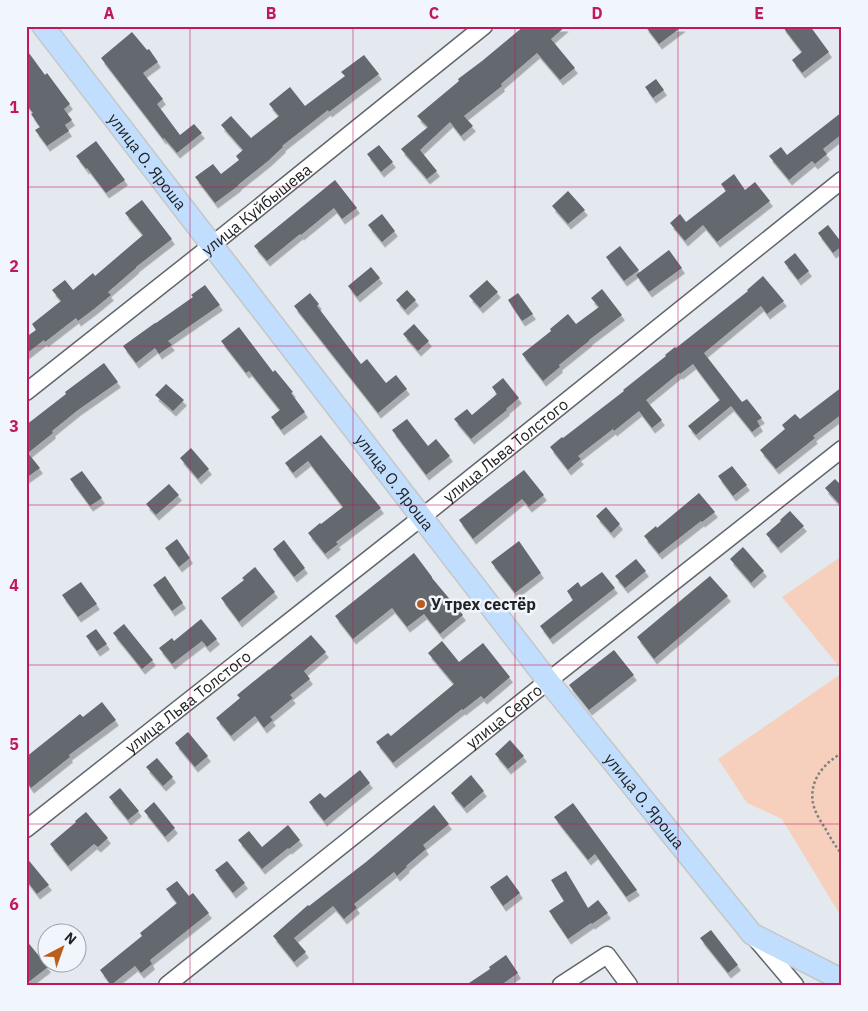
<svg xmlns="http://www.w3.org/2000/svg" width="868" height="1011" viewBox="0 0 868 1011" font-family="'IBM Plex Sans',sans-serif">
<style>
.green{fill:#f6d0bc}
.building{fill:#64696e;filter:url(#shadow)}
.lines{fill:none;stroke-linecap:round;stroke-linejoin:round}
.minor-casing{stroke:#61666b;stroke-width:19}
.major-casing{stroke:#c5c6c6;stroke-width:24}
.path{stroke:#7d8184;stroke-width:2.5;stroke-dasharray:2.5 2.5;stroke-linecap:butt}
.minor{stroke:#fff;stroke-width:16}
.major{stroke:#c1defe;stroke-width:21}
.grid{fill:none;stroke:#c2185b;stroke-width:1;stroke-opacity:0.55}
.poi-dot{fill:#bd5c1d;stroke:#f1f6fd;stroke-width:2}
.labels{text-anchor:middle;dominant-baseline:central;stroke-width:5;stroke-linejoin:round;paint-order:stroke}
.street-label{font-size:16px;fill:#212325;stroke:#f1f6fd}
.poi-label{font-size:16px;font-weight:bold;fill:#212325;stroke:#f1f6fd;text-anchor:start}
.neatline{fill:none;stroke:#c2185b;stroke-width:2}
.grid-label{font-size:16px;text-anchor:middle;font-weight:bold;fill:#c2185b}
</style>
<defs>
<filter id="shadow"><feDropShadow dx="3" dy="5.5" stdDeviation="0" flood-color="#0004"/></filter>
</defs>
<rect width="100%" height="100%" fill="#e4e9ef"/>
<path class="green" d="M842,556V670L782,597Z
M842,673V918L782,819L747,803L718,759Z"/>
<path class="building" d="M524,26H566L551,39L575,68L560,80L537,53L501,84L502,86L464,116L473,126L461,136L450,122L420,150L437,171L427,179L401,149L428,127L417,116L459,81L458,79L482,61Z
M645,26H683L659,44Z
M782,26H810L829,52L802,73L792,60L802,52Z
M132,32L147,50L149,49L158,62L143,73L163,99L157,104L180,135L194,124L202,133L177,153L164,138L163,139L101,58Z
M26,49L45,75L47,73L70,104L64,109L72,120L65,125L69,131L47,146L35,130L40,127L31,114L33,113L26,104Z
M364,55L379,74L329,112L328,110L282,146L283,147L268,161L238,185V186L215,203L195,177L213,164L221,174L239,160L236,156L243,150L221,125L231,116L251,138L279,116L269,104L290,87L305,106L345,76L341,72Z
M656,79L664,90L653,98L645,87Z
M842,112V134L823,149L827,154L815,164L812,161L789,180L769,156L781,147L787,155Z
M96,141L125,180L106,193L87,168L86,169L76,156Z
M379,145L393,162L381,172L367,154Z
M734,174L745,190L755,182L770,201L717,242L703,225L685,241L670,223L680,214L686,222L726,191L721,184Z
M335,180L357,208L342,219L334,208L301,235L300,234L267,261L254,246Z
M568,191L585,210L568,224L552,206Z
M142,200L172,239L136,267V268L108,292L111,295L94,309L78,321L76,318L45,342L44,340L26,354V337L36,330L32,324L61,301L52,290L65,280L73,290L93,273L95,276L143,235L125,213Z
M382,214L395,231L382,242L368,225Z
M828,225L842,243V246L833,253L818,233Z
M620,246L639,270L624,281L606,257Z
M669,250L682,268L649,292L636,275Z
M795,253L809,271L798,280L784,262Z
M371,267L380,278L357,297L348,286Z
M763,276L784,301L767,314L761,306L704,353L742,402L747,399L762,418L757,421L760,426L752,432L731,406L696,435L688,426L720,400L693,364L680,374L679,373L646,400L662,420L652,428L639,411L614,431L613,429L578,456L581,459L568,470L550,447L562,437L563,438L624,391L623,390L666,356L665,355L675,347L676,348L748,291L747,290Z
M487,280L498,292L480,308L469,296Z
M205,285L220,305L168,341L172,345L159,354L155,348L136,363L123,346L155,323H156L193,297L191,295Z
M602,289L622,315L589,340V341L559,365L560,367L543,381L522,354L551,331L550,329L568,314L576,324L599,307L591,298Z
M407,290L416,300L405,310L396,300Z
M310,293L319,304L317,306L361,364L367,359L386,383L396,375L407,389L378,413L294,306Z
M518,293L533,314L522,321L508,300Z
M414,324L429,341L418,351L403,334Z
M239,327L273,372L275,370L293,392L291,393L305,412L281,430L271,417L280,410L249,371L246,373L221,341Z
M104,363L118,382L78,410L52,431L53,433L28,453L40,468L26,478V425L66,394L65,392Z
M503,378L519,398L506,409L507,410L471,439L454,419L467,409L472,415L497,394L492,387Z
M166,384L184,400L173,411L155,395Z
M842,387V414L813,436L815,438L776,469L760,450L785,429L782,425L795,414L800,419Z
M407,419L428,446L436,439L450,456L426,475L392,430Z
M321,435L381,508L336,542L338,544L325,554L308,533L320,523L321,524L343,507L308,461L293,473L285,463Z
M191,448L209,469L198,479L180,458Z
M732,466L747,485L733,496L718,476Z
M524,470L544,495L529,507L522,499L473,539L459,520Z
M82,471L102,498L90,506L70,479Z
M835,479L842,486V507L825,488Z
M169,484L179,495L156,515L146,504Z
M699,493L715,512L702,522L701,521L659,554L644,536L656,526L657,528Z
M606,507L620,524L611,533L596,516Z
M790,511L804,526L778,548L766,534L781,521L780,520Z
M177,539L190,558L179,567L165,548Z
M284,540L305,568L294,577L273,549Z
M519,541L541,573L515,593L491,562Z
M743,547L764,571L751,583L730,559Z
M414,553L432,577V578L463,615L440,634L424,614L407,627L392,608L353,639L335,616Z
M636,559L646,571L625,588L615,576Z
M255,567L275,592L239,622L221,598L244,580L242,578Z
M602,572L615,588L550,639L540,626L573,600L567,591L578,582L581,587Z
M165,576L183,603L172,611L153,585Z
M710,576L728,596L654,659L637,637Z
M81,582L97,604L78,617L62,595Z
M201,619L217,639L207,647L202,641L172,664L159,648L172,638L174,641Z
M124,624L153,660L142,669L113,633Z
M96,629L107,644L97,651L86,636Z
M311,635L326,652L304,671L310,679L290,695L293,698L270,717L273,720L264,728L255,716L231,736L216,718L240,698L237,695L269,669V670Z
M442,641L459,662L483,643L510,677L484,699L481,696L463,710L462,709L393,763L376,742L388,733L391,736L454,684L428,653Z
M614,650L634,675L589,710L569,685Z
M102,702L116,720L69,755L70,757L31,788L26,781V757L80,714L83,717Z
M188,732L208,756L195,767L175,743Z
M510,740L524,756L508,769L495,754Z
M157,758L173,777L163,786L146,767Z
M360,770L370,783L324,821L309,802L320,793L325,798Z
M471,775L484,791L464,808L451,793Z
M120,788L139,811L128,820L109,797Z
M154,802L175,828L165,837L144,811Z
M573,803L637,890L626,897L595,854L588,860L554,817Z
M434,805L449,824L423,845L426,849L406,866L407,867L397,876L394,872L354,904L357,908L344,919L333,906L294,938L306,952L294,962L273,936L308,905L309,906L366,862Z
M86,812L108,838L98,847L94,844L68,866L50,844L76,822L75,821Z
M288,825L300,840L289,849L288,848L262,869L238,840L249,831L262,847Z
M26,857L49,885L37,894L26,880Z
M227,861L245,883L233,893L215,870Z
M566,871L588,908L598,900L608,913L592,924L591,923L568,939L549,911L564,901L551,880Z
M507,875L520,893L503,906L490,887Z
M177,881L189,896L193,893L209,913L150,960L152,964L141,973L135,966L111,985L100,970L142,936L140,933L177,903L166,889Z
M711,930L738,965L728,973L700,938Z
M26,940L48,967L26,984Z
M506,955L518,973L501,985H466L490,969L489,967Z"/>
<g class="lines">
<g class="minor-casing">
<g id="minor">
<path id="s1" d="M26,392L212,245L484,26"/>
<path id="s2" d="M26,829L422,517L842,180"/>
<path d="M756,939L795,985"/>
<path id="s3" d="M167,985L548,681L842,449"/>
<path d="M561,985L607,955L629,985"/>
</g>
</g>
<g class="major-casing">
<g id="major">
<path id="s4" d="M43,26L548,681L752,934L842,980"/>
</g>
</g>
<path class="path" d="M842,753C822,764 807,784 814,807C816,814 821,822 825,828C830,837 835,846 842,854"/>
<use href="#minor" class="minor"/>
<use href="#major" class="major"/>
</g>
<path class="grid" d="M190,26V985M353,26V985M515,26V985M678,26V985M26,187H842M26,346H842M26,505H842M26,665H842M26,824H842"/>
<circle class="poi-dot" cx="421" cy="604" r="5"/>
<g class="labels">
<g class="street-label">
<text stroke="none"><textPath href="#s4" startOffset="171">улица О. Яроша</textPath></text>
<text stroke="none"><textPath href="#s1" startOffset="294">улица Куйбышева</textPath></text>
<text stroke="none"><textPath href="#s2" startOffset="611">улица Льва Толстого</textPath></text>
<text stroke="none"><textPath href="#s4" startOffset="576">улица О. Яроша</textPath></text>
<text stroke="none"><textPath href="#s2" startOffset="206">улица Льва Толстого</textPath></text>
<text stroke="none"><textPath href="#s3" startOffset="431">улица Серго</textPath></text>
<text stroke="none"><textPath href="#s4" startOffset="981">улица О. Яроша</textPath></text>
</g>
<g class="poi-label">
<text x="431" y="604">У трех сестёр</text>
</g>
</g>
<rect width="868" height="1011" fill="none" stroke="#f1f6fd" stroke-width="55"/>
<g transform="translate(62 948) rotate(41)"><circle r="24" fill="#f1f6fd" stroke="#9ea2a7"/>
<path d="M0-4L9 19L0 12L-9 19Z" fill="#bd5c1d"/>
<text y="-8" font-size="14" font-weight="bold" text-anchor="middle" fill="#212325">N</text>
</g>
<rect x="28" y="28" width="812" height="956" class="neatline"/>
<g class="grid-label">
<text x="109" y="19">A</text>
<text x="271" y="19">B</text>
<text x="434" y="19">C</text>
<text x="597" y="19">D</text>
<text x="759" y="19">E</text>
<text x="14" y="113">1</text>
<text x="14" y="272">2</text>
<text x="14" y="432">3</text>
<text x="14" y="591">4</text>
<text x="14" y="750">5</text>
<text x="14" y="910">6</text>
</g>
</svg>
